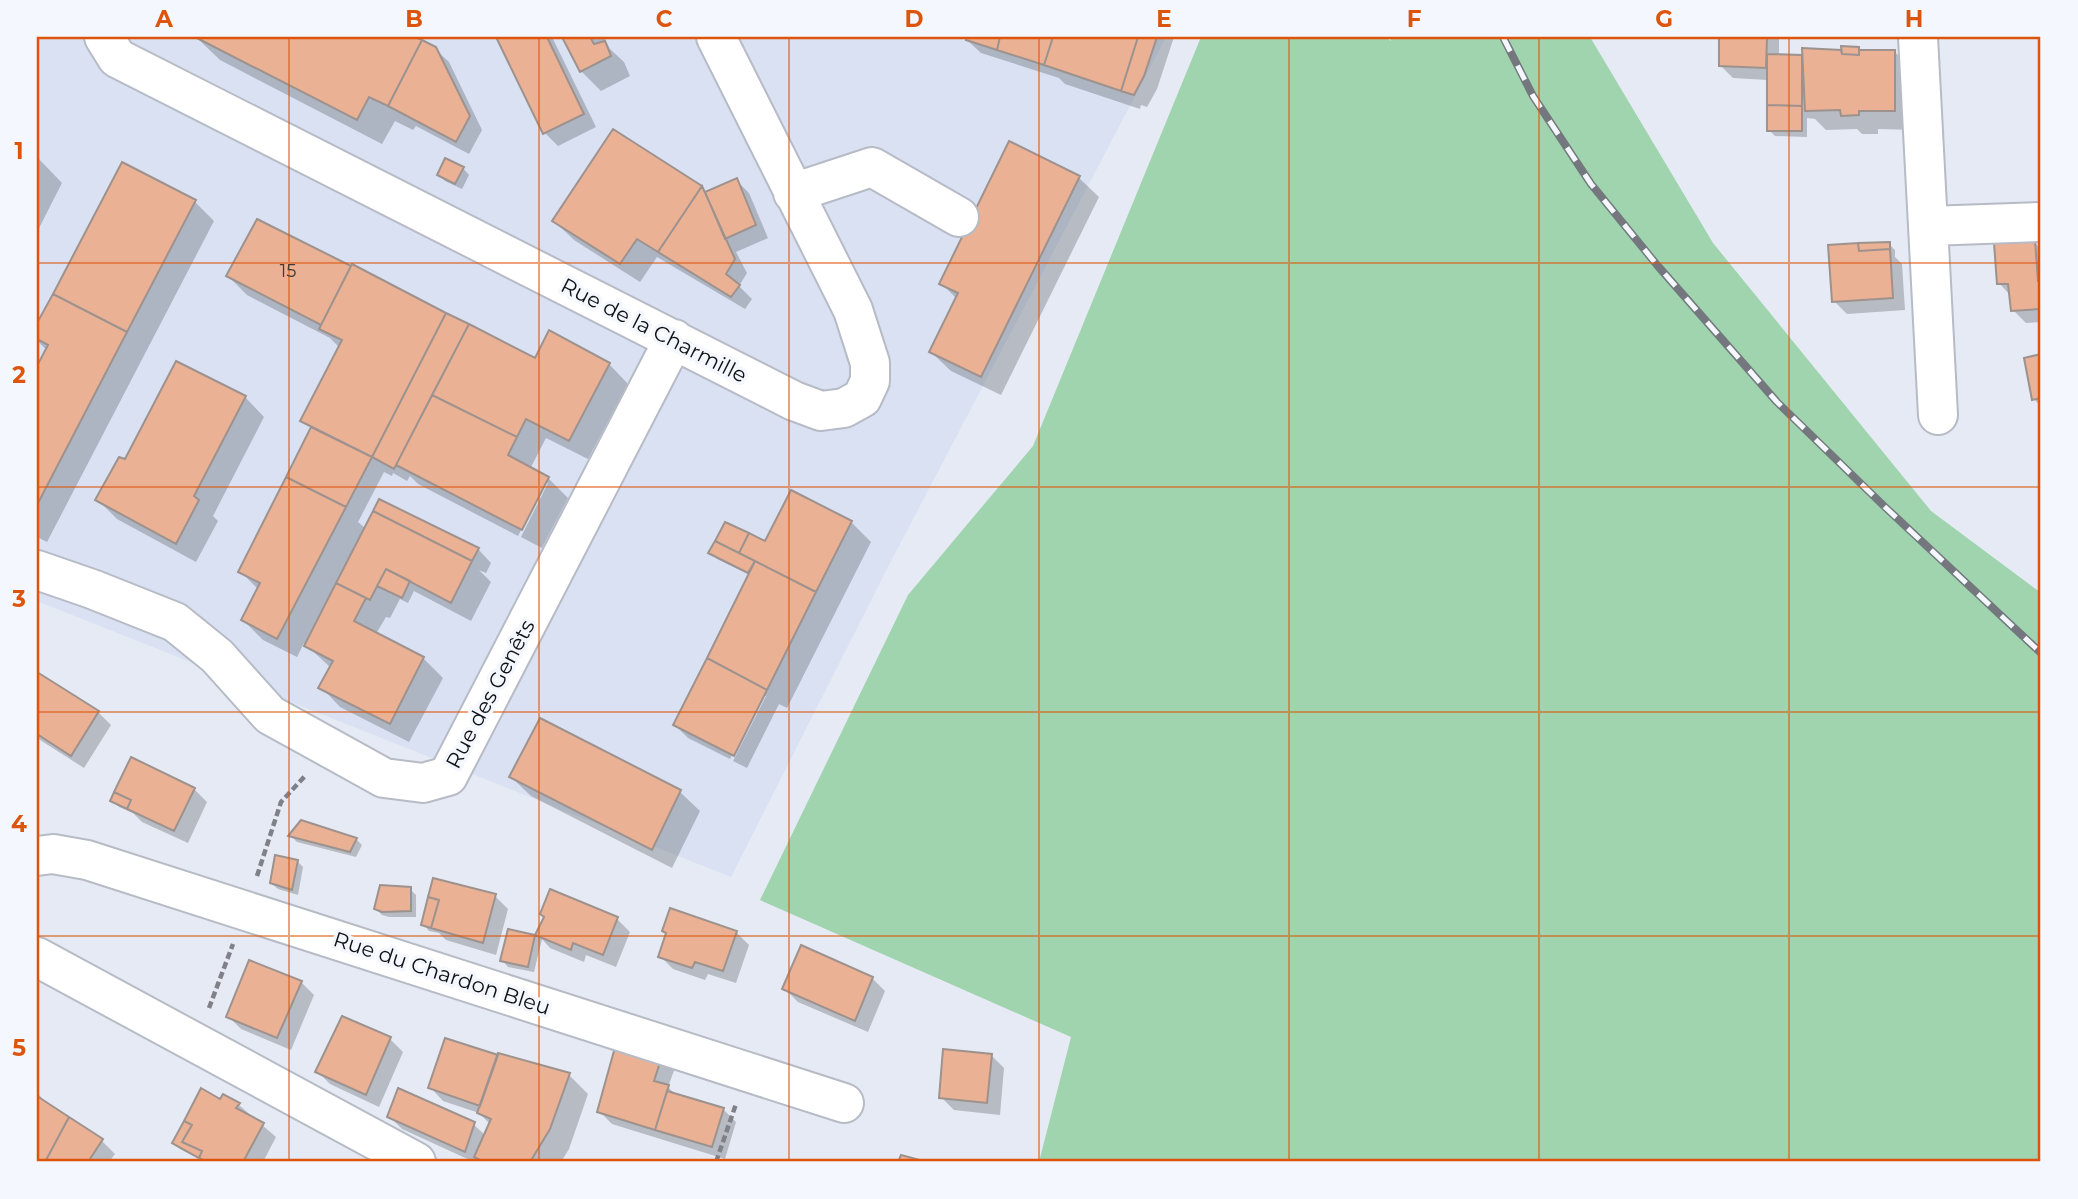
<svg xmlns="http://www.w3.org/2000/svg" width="2078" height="1199" viewBox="0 0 2078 1199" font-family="Montserrat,sans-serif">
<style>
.built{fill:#d9e1f3}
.green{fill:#9fd4ae}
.shadow{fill:#0003}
.building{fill:#ebb195;stroke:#9d928d;stroke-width:2}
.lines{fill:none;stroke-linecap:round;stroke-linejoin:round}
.minor-casing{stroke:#b6bbc5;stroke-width:42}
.path{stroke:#7e8288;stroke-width:4.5;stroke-dasharray:7 3.5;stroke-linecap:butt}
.minor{stroke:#fff;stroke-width:38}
.rail-casing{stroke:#74787e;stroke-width:8}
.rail{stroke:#f4f7fd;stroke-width:5;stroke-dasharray:16;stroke-linecap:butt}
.grid{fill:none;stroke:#dd550c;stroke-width:2;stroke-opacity:0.55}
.labels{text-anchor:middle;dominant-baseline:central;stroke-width:7;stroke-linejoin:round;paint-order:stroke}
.number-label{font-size:18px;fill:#463934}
.street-label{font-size:21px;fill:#0f1114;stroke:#f4f7fd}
.neatline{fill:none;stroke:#dd550c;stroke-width:2.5}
.grid-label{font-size:23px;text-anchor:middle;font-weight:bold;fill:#dd550c}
</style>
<rect width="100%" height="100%" fill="#e5eaf4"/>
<path class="built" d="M37,37H1166L890,563L731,877L37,601Z"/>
<path class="green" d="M1201,37H1385L1391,41L1390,37H1590L1713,243L1931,511L2041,593V1162H1039L1071,1037L760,900L908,595L1033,446Z"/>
<path class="shadow" d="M196,37H412L435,49L449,62L482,130L469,154L416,126L413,130L395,121L382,144L220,60Z
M498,37H552L596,127L558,146L545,133Z
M564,37H604L610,49L624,62L630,76L601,91L581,71Z
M968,37H1174L1157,89L1147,107L1141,105L1140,109L1065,84L1059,78L981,53L967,40Z
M1721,37H1779V56L1802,57L1804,60L1840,51L1844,55L1858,48L1861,52H1895L1914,71V130L1878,129V134H1862L1857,129L1826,130L1815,119L1807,118V137L1775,136L1769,130L1768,80L1733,78L1720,65Z
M1010,144L1079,178L1099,197L1001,395L951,371L931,352L957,299L941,283Z
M37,157L62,183L37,232Z
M123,165L195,202L214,221L47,542L37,537V369L47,350L37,341V326Z
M463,168L469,175L462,189L445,181L439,175Z
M736,180L749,193L768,238L736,252L747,273L739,286L752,299L745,309L657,257L640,282L574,240L554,221L701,187L707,193Z
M257,222L535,360L609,364L628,384L588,459L546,438L530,469L548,478L568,498L542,548L521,537L548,483H545L518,536L418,484L410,476L407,481L393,473L392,476L384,472L358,522L366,529L478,549L491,563L486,573L479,570L491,582L471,621L414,591L408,603L400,599L390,618L386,617L376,634L423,658L443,678L409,742L340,707L321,687L331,668L304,643L297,657L263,640L243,620L259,590L240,571L312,429L303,421L340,348L330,338L247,295L228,276Z
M2034,242L2041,249V322L2026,323L2013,310L2011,296L1999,283Z
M1889,244L1895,250V257L1902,264L1905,310L1847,314L1834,301Z
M2041,356V407L2034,399L2026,359Z
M245,397L264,417L213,516L218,521L196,562L117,519L97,499L126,462Z
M851,522L871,542L787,708L779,704L747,768L733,761L766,696H762L730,759L688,738L675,725L750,575L717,559L711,552L766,543Z
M37,674L98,712L111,725L84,768L37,738Z
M511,777L680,792L700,811L672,868L531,796Z
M194,789L207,802L188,843L142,822L133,813L119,807L112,800Z
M291,836L356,839L362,845L356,857L297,842Z
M297,861L303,867L298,895L278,889L271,883Z
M410,889L416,895V917H389L382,915L376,909Z
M495,896L508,909L496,955L446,940L439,933L429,931L423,924Z
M545,917L617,919L630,932L616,967L586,955L584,962L550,948L542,939L534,972L508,967L502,960L510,931L536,937Z
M736,932L749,945L736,983L708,974L705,980L673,969L660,956Z
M872,978L885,991L868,1032L798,1002L785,989Z
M301,982L314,995L291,1050L241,1029L228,1016Z
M390,1039L403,1052L379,1107L330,1084L317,1071Z
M619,1042L675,1068L668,1087L677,1096L723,1109L736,1122L725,1159L612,1124L599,1111Z
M991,1055L1004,1068L1000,1115L954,1110L941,1097Z
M499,1057L569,1075L588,1094L569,1149L561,1162H482L479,1160L474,1162L402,1129L389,1116L473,1124L485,1135L490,1124L479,1113L443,1101L430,1087Z
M37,1093L42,1098L40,1100L102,1141L115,1154L109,1162H37Z
M221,1101L239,1105L276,1137L263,1162H205L180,1149L174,1143Z"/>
<path class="building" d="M195,37H415L422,40L388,106L369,97L357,120Z
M496,37H547L584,114L543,134Z
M562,37H590L594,44L605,41L611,56L580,72Z
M967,37H1000L997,50L966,40Z
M1000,37H1053L1044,65L997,50Z
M1053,37H1138L1121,91L1044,65Z
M1138,37H1157L1144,76L1134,95L1121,91Z
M1719,37H1767L1766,68L1719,66Z
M422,40L436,47L470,116L456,142L388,106Z
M1841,46L1859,47V55L1842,54Z
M1802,48L1841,50L1842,54L1859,55V50H1895V111H1859V115L1841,116L1840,110L1805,111Z
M1767,54L1802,55V106L1767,105Z
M1767,105L1802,106V131H1767Z
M613,129L702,186L658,252L637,239L620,264L552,221Z
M1009,141L1080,176L981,377L929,352L958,293L939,284Z
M445,158L464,167L455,184L437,175Z
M122,162L196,200L127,332L53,294Z
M737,178L756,225L725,239L705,192Z
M702,186L735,259L726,274L740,285L731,297L658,252Z
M257,219L351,266L321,325L226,276Z
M2035,240L2038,281H2041V309L2011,311L2008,284H1997L1994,243Z
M1890,242V249L1859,251L1858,243Z
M1858,243L1859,251L1890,249L1893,298L1832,302L1828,245Z
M352,264L446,313L372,457L300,421L342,340L319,329Z
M53,294L127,332L37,505V366L48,345L37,339V323Z
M446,313L469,324L394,469L372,457Z
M469,324L535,358L549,330L610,363L569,441L526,419L517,437L432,395Z
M2041,354V398L2032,400L2024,358Z
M176,361L246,396L194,496L199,500L176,544L95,500L119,457L125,459Z
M432,395L517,437L508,455L549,477L522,530L396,465Z
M311,427L372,457L346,507L286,477Z
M286,477L346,507L277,639L241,620L260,583L238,572Z
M791,490L852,521L816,592L739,553L749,533L765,541Z
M379,499L479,548L472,561L373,511Z
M373,511L472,561L451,603L386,569L370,600L336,583Z
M725,522L749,533L739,553L715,541Z
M715,541L755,561L748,573L708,553Z
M755,561L816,592L767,690L707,658Z
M386,569L410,581L402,598L377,586Z
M336,583L366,598L354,621L424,657L390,724L318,688L333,661L304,646Z
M707,658L767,690L734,756L673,725Z
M37,672L99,711L71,756L37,734Z
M540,718L681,790L652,850L509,777Z
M131,757L195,788L174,831L127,809L131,800L114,792Z
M114,792L131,800L127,809L110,801Z
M301,820L357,838L350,852L288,836Z
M275,855L298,860L292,890L270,883Z
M433,878L496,894L483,943L431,928L439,900L428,897Z
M380,885L411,887V911L382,912L374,909Z
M550,889L618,917L603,955L573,943L571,950L535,935L544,917L540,914Z
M428,897L439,900L431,928L421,925Z
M670,908L737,931L723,971L695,962L692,968L658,957L666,933L662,931Z
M508,929L535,935L528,967L500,961Z
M801,945L873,977L855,1021L782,989Z
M249,960L302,981L277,1038L226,1017Z
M342,1016L391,1037L366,1095L315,1072Z
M445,1038L498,1055L480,1106L428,1088Z
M617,1040L663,1053L654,1081L669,1085L655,1130L597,1112Z
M943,1049L992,1054L987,1103L939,1098Z
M498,1053L570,1073L550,1129L530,1162H484L474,1157L491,1119L477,1113Z
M201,1088L220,1099L223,1094L240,1103L236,1108L264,1123L243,1162H207L199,1158L202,1151L182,1142L192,1125L184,1121Z
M398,1088L475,1122L465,1152L387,1117Z
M667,1091L724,1108L712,1147L655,1130Z
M37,1096L69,1117L45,1162H37Z
M69,1117L103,1139L88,1162H45Z
M184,1121L192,1125L182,1142L202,1151L199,1158L172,1143Z
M901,1155L927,1162H898Z"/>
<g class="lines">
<g class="minor-casing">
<path id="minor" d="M104,37L117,58L794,401L821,411L844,408L862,398L870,381V363L853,310L716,37
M1918,37L1938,415
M793,193L872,167L959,217
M1928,226L2041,222
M37,570L92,589L175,622L217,656L270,715L384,778L423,783L448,776L674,339
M37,856L53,854L87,860L844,1103
M37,957L416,1162"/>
</g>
<path class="path" d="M257,876L281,802L305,776
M209,1008L233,944
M716,1162L736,1104"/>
<use href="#minor" class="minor"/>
<g class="rail-casing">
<path id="rail" d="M1503,37L1533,96L1591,184L1657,265L1777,402L1885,507L2041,653"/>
</g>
<use href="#rail" class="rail"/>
</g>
<path class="grid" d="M289,37V1162M539,37V1162M789,37V1162M1039,37V1162M1289,37V1162M1539,37V1162M1789,37V1162M37,263H2041M37,487H2041M37,712H2041M37,936H2041"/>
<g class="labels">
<g class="number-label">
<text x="288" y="271">15</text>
</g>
<g class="street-label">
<text transform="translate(654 330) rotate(27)">Rue de la Charmille</text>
<text transform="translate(490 694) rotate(-62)">Rue des Genêts</text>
<text transform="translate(442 973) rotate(18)">Rue du Chardon Bleu</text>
</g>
</g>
<rect width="2078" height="1199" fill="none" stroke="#f4f7fd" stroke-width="77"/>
<rect x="38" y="38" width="2001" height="1122" class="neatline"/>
<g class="grid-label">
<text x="164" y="27">A</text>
<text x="414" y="27">B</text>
<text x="664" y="27">C</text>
<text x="914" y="27">D</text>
<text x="1164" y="27">E</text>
<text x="1414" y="27">F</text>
<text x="1664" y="27">G</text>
<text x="1914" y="27">H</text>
<text x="19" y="159">1</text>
<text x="19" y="383">2</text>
<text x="19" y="607">3</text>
<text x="19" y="832">4</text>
<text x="19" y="1056">5</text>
</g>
</svg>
